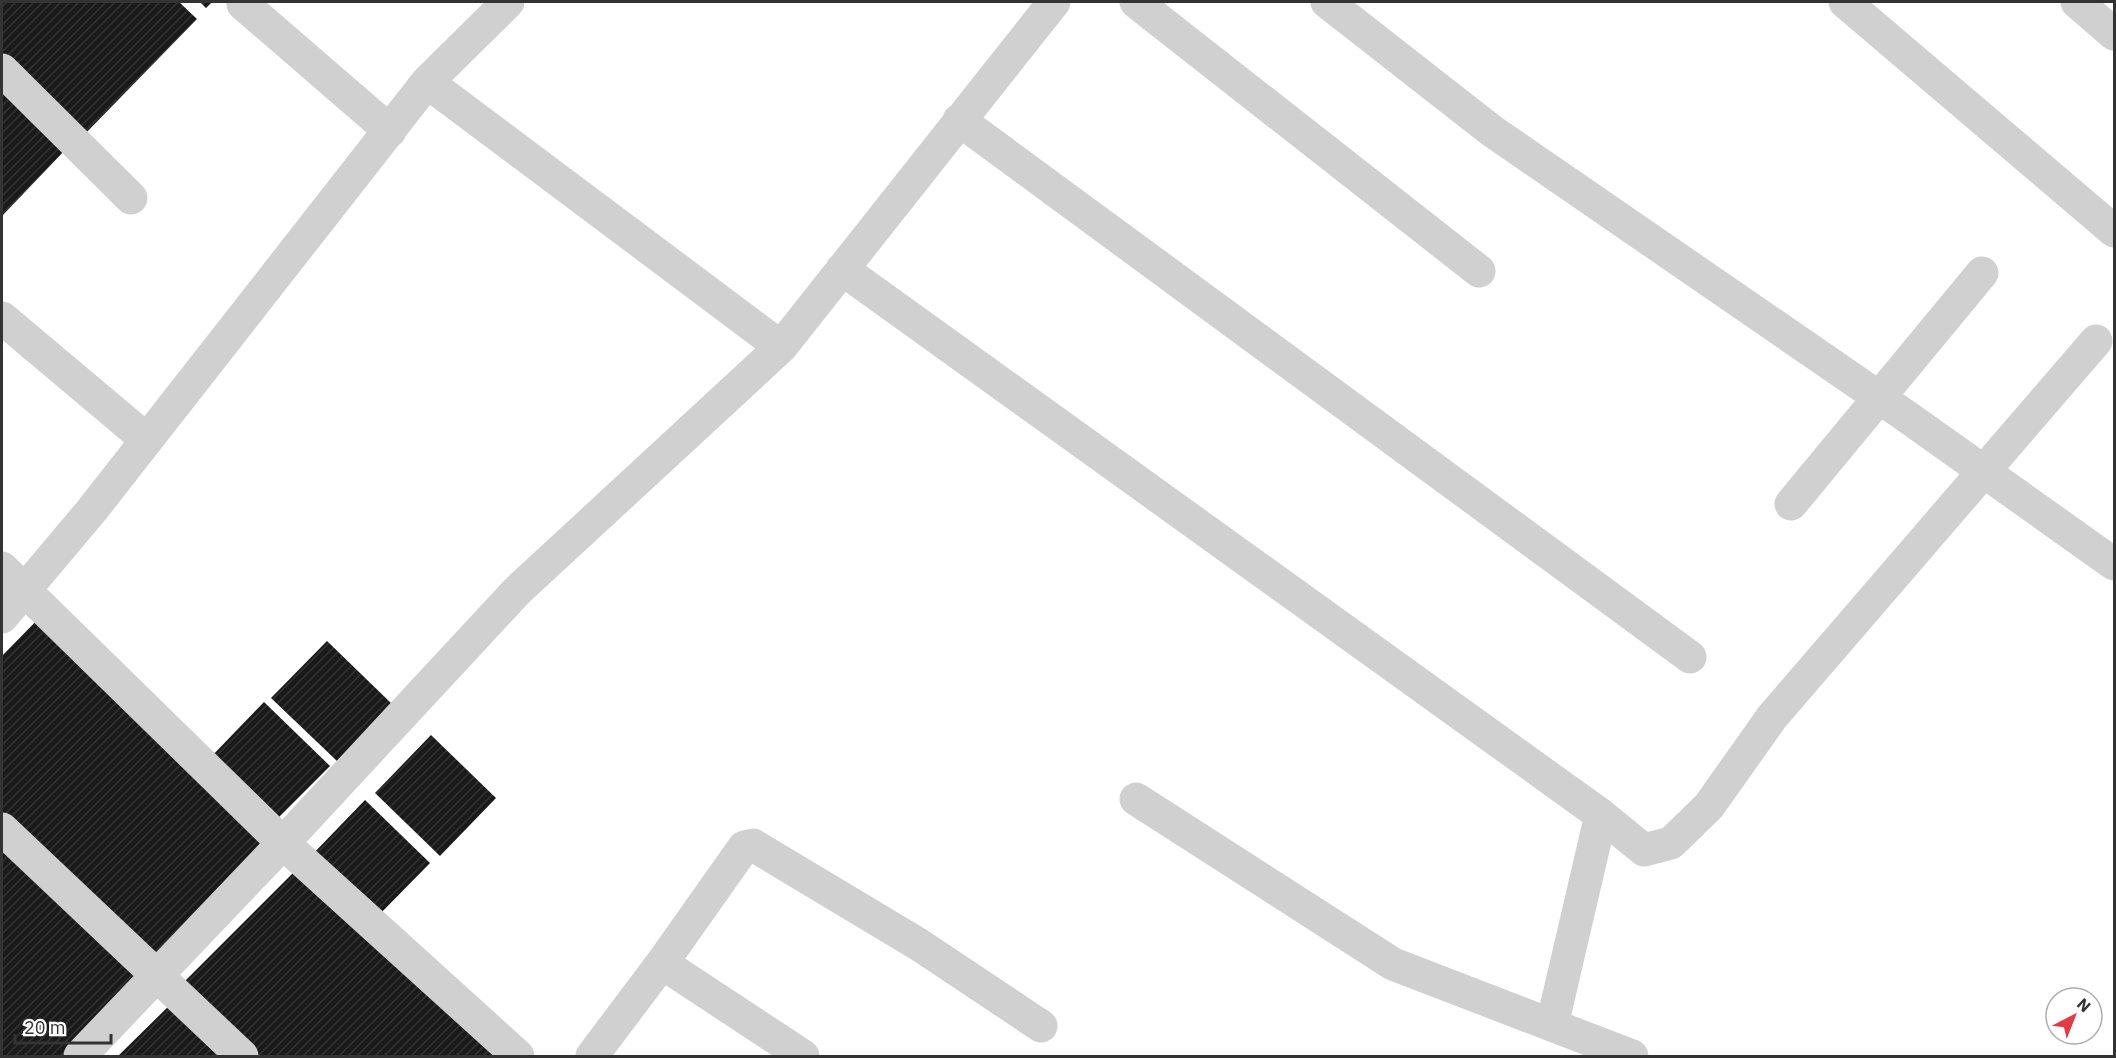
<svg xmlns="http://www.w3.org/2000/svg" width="2116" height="1058" viewBox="0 0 2116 1058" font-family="'IBM Plex Sans',sans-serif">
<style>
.building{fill:url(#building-hatch)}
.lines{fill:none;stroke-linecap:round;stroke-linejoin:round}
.minor{stroke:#d0d0d0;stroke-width:33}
</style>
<defs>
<pattern id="building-hatch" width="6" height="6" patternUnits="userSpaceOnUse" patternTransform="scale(1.5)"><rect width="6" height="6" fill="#1a1a1a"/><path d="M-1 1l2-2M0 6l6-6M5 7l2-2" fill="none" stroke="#333"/></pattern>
</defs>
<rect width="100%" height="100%" fill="#fff"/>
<path class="building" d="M2,2H179L197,19L82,137L2,58Z
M200,2H212L206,8Z
M2,82L68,147L2,216Z
M40,617L271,843L154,963L2,814V656Z
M327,641L392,704L337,761L271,698Z
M264,702L330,766L273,823L208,760Z
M431,735L496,798L440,856L375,793Z
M365,800L430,863L374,920L309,858Z
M2,835L143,973L63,1056H2Z
M301,865L498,1056H257L182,984Z
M177,998L238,1056H118Z"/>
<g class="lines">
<path class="minor" d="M1136,2L1479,271
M1327,2L1492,131L1906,416L2114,564
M1845,2L2114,231
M2077,2L2114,34
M243,4L390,131
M2,70L131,198
M427,82L781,347
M959,120L1690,657
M842,269L1601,815
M2,318L147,440
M1791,504L1982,273
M2,568L283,843L518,1056
M2,617L92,510L427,82L508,2
M1136,799L1393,964L1632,1056
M2,829L242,1056
M662,963L803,1056
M1552,1025L1601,815L1644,850L1671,843L1709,806L1772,717L2096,341
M80,1056L283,843L517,591L781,347L1054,2
M592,1056L662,963L744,847L753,845L918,944L1041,1026"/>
</g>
<rect width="2116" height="1058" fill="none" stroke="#333333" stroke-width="6"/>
<g transform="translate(2074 1016) rotate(42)"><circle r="28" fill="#ffffff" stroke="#adadad" stroke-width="1.5"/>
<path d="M0-4.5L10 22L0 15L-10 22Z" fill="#e63946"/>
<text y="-9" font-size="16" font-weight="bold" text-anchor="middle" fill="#333333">N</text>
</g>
<path d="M15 1034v9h96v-9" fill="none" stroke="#333333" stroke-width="3"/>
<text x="24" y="1034" font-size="18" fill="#333333" stroke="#ffffff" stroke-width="4.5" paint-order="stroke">20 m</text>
</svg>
